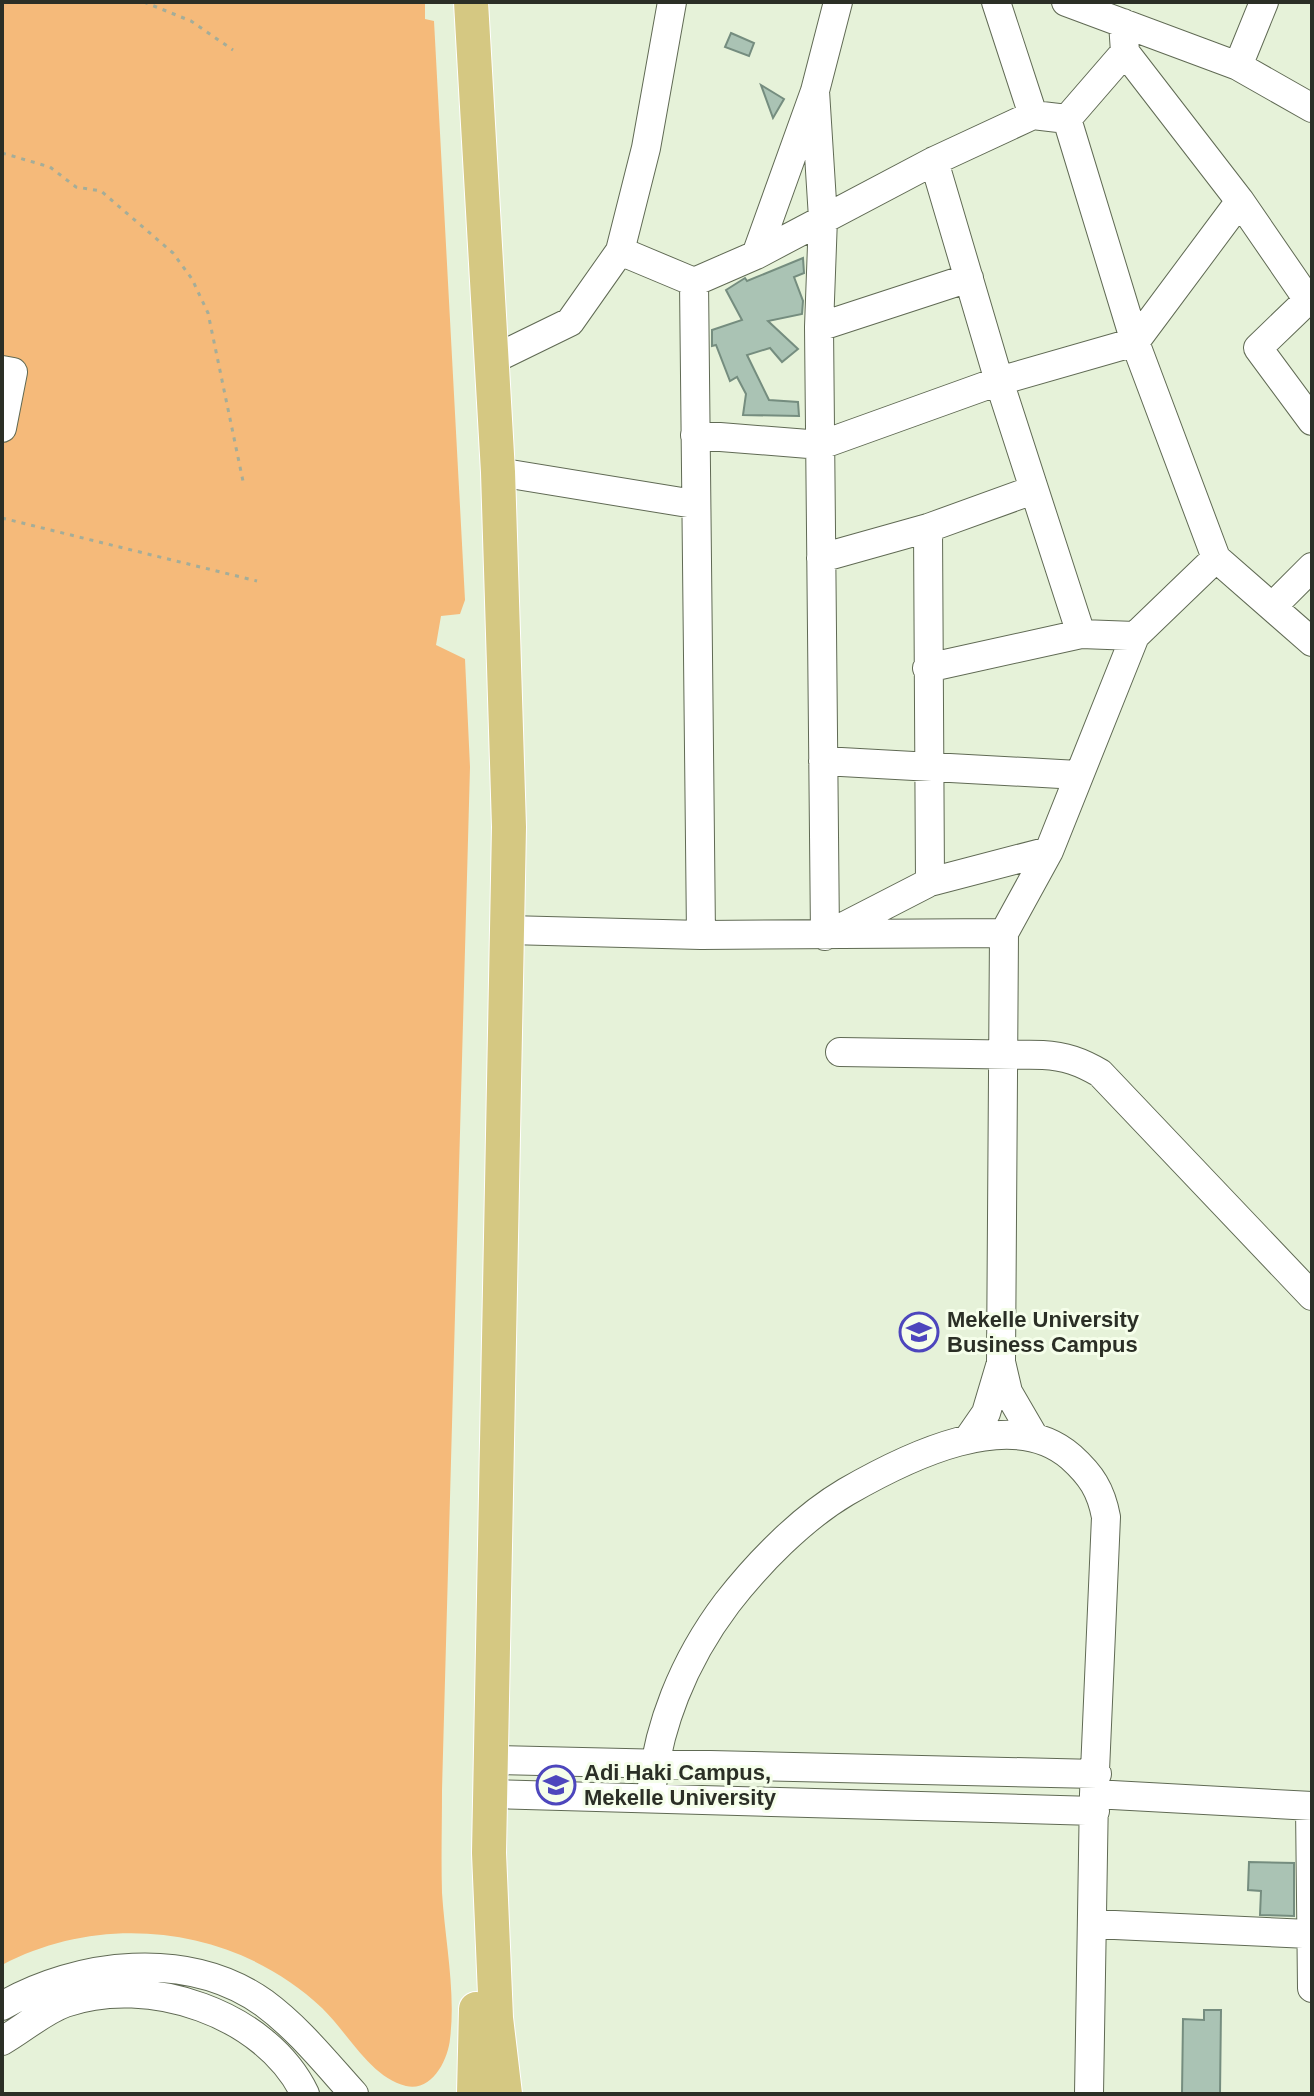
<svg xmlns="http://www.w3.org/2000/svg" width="1314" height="2096" viewBox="0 0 1314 2096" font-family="Helvetica,sans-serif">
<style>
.green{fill:#f5ba7a}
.building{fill:#aac3b4;stroke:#758d7f;stroke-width:2}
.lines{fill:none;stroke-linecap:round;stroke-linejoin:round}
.minor-casing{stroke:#606a54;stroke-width:30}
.major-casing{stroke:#fff;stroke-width:36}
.path{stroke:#a4ad99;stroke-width:3;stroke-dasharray:4 6;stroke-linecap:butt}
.minor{stroke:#fff;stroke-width:28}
.major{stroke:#d5c882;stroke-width:34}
.labels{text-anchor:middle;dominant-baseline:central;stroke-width:6;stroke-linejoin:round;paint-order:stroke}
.poi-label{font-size:22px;font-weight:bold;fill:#2b2f26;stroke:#f5feea;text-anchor:start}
</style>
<rect width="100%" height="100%" fill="#e6f2d9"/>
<path class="green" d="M2,2H425V19L434,21L465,600L460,614L441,616L436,645L465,659L470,767L442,1790C442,1825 441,1859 442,1893C445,1940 456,1992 450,2039C448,2060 432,2092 406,2086C370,2077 348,2033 322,2008C238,1928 106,1910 2,1965Z"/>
<path class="building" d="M731,33L754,43L749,56L725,47Z
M761,85L784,99L773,118Z
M803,258L804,273L794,277L803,301L802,314L768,321L798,349L782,362L770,348L747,355L769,400L798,402L799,416L743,415L746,394L737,377L730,381L716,345L712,346V330L742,320L726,290L745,278L747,281Z
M1249,1862L1294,1863V1916L1260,1915L1261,1891L1248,1890Z
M1204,2010H1221L1220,2094H1182L1183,2019L1204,2020Z"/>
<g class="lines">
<g class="minor-casing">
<path id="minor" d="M996,2L1033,115
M1066,2L1238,66L1312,108
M1125,52L1240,201L1308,300
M1238,66L1264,2
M815,91L823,218L819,327L825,936L930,882L1049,851
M1067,119L1135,342L1216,558
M934,161L999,381L1081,634
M620,251L694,282L756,255L934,161L1033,115L1067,119L1125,52L1123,23
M756,255L815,91L838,2
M694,282L701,935
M1312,296L1258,348L1312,421
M819,327L969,278
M490,361L570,322L620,251L646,148L672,2
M2,370L13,372L2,428
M695,435L821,445L999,381L1135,342L1240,201
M498,472L694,504
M928,528L930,882
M821,558L928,528L1033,490
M1274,605L1312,567
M927,668L1081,634L1135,636
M823,761L1078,775
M508,930L701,935L1004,933L1049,851L1135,636L1216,558L1312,642
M1004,933L1001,1362L1008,1392L1033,1435
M840,1052L1043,1055C1065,1056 1081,1062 1100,1073L1312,1296
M968,1439L986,1413L1000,1366
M492,1760L1097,1774
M491,1794L1095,1811
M1094,1794L1312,1806
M651,1798C656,1728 684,1660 727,1603C758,1563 802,1518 846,1492C905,1458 1011,1404 1071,1457C1091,1475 1101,1490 1106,1517L1094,1794L1089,2094
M1310,1806L1312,1988
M1093,1924L1309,1934
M2,2006C78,1962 188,1949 264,2003C298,2028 325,2062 354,2094
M2,2041C23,2029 43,2011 65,2003C148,1974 266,2013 305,2094"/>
</g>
<g class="major-casing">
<path id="major" d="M471,2L498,472L509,827L489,1853L496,2018L505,2094
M474,2094L476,2009"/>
</g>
<path class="path" d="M144,2L191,21L233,50
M2,153L50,167L76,187L101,191L173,253L192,279L208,313L244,486
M2,518L257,581"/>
<use href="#minor" class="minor"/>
<use href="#major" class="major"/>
</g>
<defs>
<g id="university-ring" transform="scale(2)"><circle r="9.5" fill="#f5feea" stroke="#4d46bd" stroke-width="1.5"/><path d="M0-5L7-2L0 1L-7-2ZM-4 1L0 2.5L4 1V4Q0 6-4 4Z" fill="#4d46bd"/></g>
</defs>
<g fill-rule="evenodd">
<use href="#university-ring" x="919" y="1332"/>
<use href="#university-ring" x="556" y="1785"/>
</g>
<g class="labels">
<g class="poi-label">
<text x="947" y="1319">Mekelle University<tspan x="947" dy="25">Business Campus</tspan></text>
<text x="584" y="1772">Adi Haki Campus,<tspan x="584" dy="25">Mekelle University</tspan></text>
</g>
</g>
<rect width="1314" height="2096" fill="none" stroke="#2b2f26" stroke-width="8"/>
</svg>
